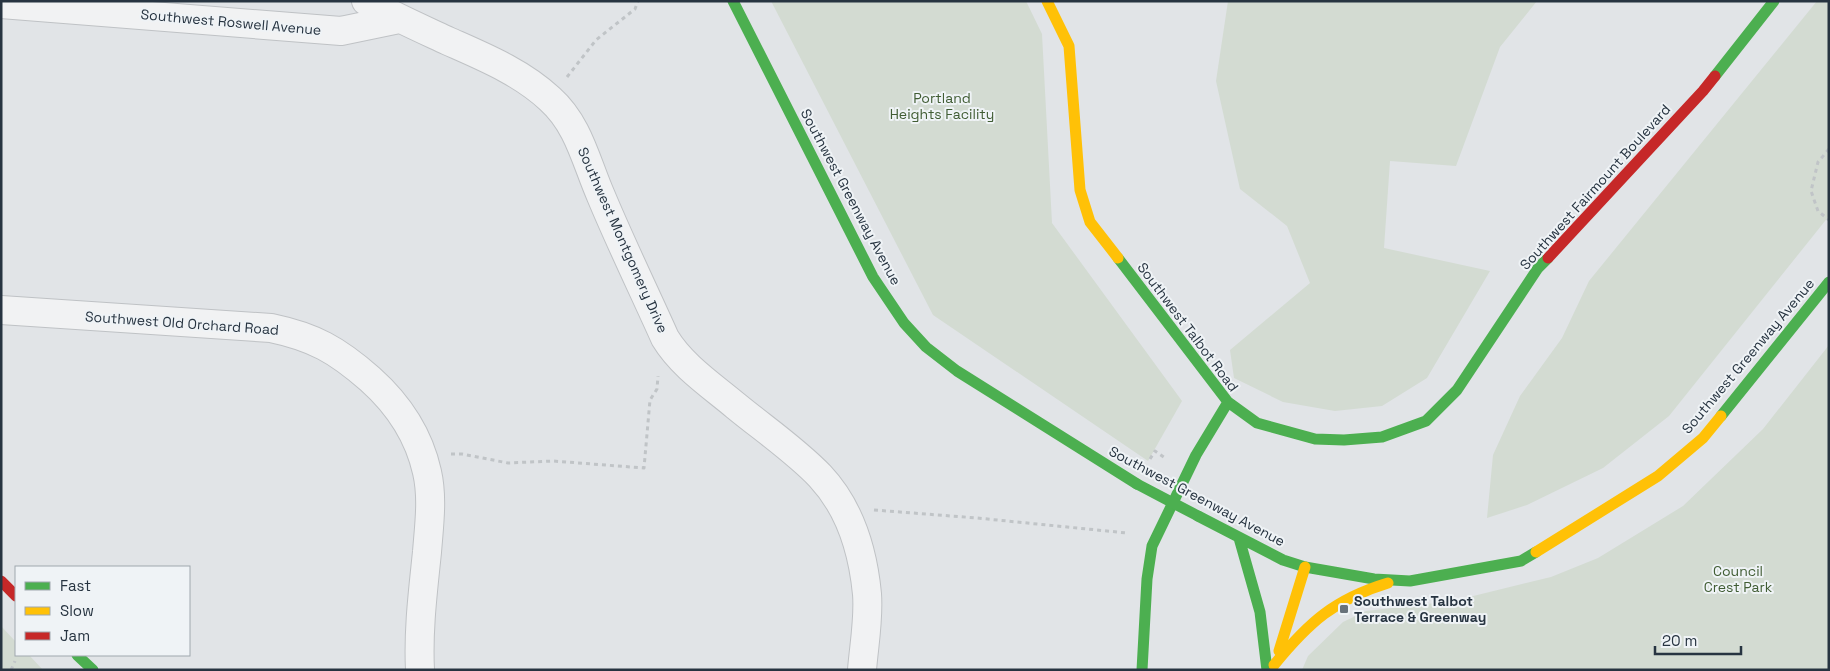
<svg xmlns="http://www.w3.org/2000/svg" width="1830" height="671" viewBox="0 0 1830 671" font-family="'Space Grotesk',sans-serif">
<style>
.green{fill:#d3dbd2}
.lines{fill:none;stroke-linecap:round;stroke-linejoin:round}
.street-casing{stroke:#bfc2c5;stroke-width:30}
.path{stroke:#c0c4c7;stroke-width:3;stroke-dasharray:4 4;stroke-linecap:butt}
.street{stroke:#f1f2f3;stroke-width:28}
.fast{stroke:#4caf50;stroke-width:11}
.slow{stroke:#ffc107;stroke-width:11}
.jam{stroke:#c62828;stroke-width:11}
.fast-bridge{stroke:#4caf50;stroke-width:11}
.poi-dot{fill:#68727b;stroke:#eff3f6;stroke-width:2}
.labels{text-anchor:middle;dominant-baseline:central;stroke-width:4;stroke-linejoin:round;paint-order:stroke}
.street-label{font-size:14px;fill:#273441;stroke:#eff3f6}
.park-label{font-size:14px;fill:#415d34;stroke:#eff3f6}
.poi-label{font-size:14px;font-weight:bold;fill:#273441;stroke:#eff3f6;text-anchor:start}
</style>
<rect width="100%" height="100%" fill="#e1e4e7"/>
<path class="green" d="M771,1H1026L1042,34L1052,223L1182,401L1148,461L933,315Z
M1228,1H1537L1500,47L1456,166L1390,161L1384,248L1490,271L1427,378L1382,406L1335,411L1283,402L1234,378L1230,350L1310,283L1287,226L1240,189L1216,81Z
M1817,1H1829V216L1669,416L1603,468L1527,505L1487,518L1493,455L1520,396L1562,338L1589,281Z
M1829,345V670H1302L1308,656L1343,622L1366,611L1453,601L1551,577L1598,558L1683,506L1763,429Z
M1,626L16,642V655H29L43,670H1Z"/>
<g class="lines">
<g class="street-casing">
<path id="street" d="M366,1C393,16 420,28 448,41C484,57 521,72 550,99C579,125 586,162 601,196C621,244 644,291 665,338C682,366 711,385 736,406C764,429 795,450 820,476C850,508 863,552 867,594C869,619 864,645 862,670
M1,4L341,31L399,19
M1,310L271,328C314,337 337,350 370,379C398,404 419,436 427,472C433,498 429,526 427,552C423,591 418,630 420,670"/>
</g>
<path class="path" d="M567,77L596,40L635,9L638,1
M1829,149L1818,162L1811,191L1818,211L1829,220
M451,454H462L508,463L553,461L644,468L650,400L657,389L658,376
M1150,459L1155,451L1165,458
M874,510L977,518L1127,533
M11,670L15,661"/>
<use href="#street" class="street"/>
<path class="fast" d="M733,1L873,277L904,323L926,347L957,371L1137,484
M1715,76L1774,1
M1118,258L1228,402L1257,423L1315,439L1344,440L1382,437L1426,421L1457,390L1538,268L1548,258
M1721,416L1829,282
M1198,516L1283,560L1305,567L1374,579L1410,581L1521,561L1536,552
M1239,538L1260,612L1267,670
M77,655L93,670
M1142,670L1147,579L1152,546L1196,455L1228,402"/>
<path class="slow" d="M1047,1L1069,46L1080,190L1090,222L1118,258
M1536,552L1658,476L1703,438L1721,416
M1279,651L1305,567
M1274,665C1309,622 1335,599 1388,583"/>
<path class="jam" d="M1548,258L1703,91L1715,76
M1,581L16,596"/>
<path class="fast-bridge" d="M1137,484L1198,516"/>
</g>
<rect class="poi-dot" x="1339" y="604" width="10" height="10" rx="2.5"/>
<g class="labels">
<g class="street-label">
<text transform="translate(231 22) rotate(5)">Southwest Roswell Avenue</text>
<text transform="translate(1595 187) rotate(-48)">Southwest Fairmount Boulevard</text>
<text transform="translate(851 197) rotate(62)">Southwest Greenway Avenue</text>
<text transform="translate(623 240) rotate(66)">Southwest Montgomery Drive</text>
<text transform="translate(182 323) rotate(4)">Southwest Old Orchard Road</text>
<text transform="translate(1188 327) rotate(53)">Southwest Talbot Road</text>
<text transform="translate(1748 356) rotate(-50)">Southwest Greenway Avenue</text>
<text transform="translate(1197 496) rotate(28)">Southwest Greenway Avenue</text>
</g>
<g class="park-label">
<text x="942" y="98">Portland<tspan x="942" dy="16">Heights Facility</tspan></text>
<text x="1738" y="571">Council<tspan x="1738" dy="16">Crest Park</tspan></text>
</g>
<g class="poi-label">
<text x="1354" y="601">Southwest Talbot<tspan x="1354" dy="16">Terrace &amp; Greenway</tspan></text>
</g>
</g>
<rect width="1830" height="671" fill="none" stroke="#273441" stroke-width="5"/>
<rect x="15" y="566" width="175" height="90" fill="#eff3f6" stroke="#9fa7ae"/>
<rect x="25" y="582" width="25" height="8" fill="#4caf50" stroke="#9fa7ae"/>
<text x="60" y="591" font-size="15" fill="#273441">Fast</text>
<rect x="25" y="607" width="25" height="8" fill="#ffc107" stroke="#9fa7ae"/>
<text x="60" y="616" font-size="15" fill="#273441">Slow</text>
<rect x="25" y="632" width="25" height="8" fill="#c62828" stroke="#9fa7ae"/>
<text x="60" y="641" font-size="15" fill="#273441">Jam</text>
<path d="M1655 646v8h86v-8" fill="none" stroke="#273441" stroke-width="2.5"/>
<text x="1662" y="646" font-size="15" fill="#273441" stroke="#eff3f6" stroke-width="4" paint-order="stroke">20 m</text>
</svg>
